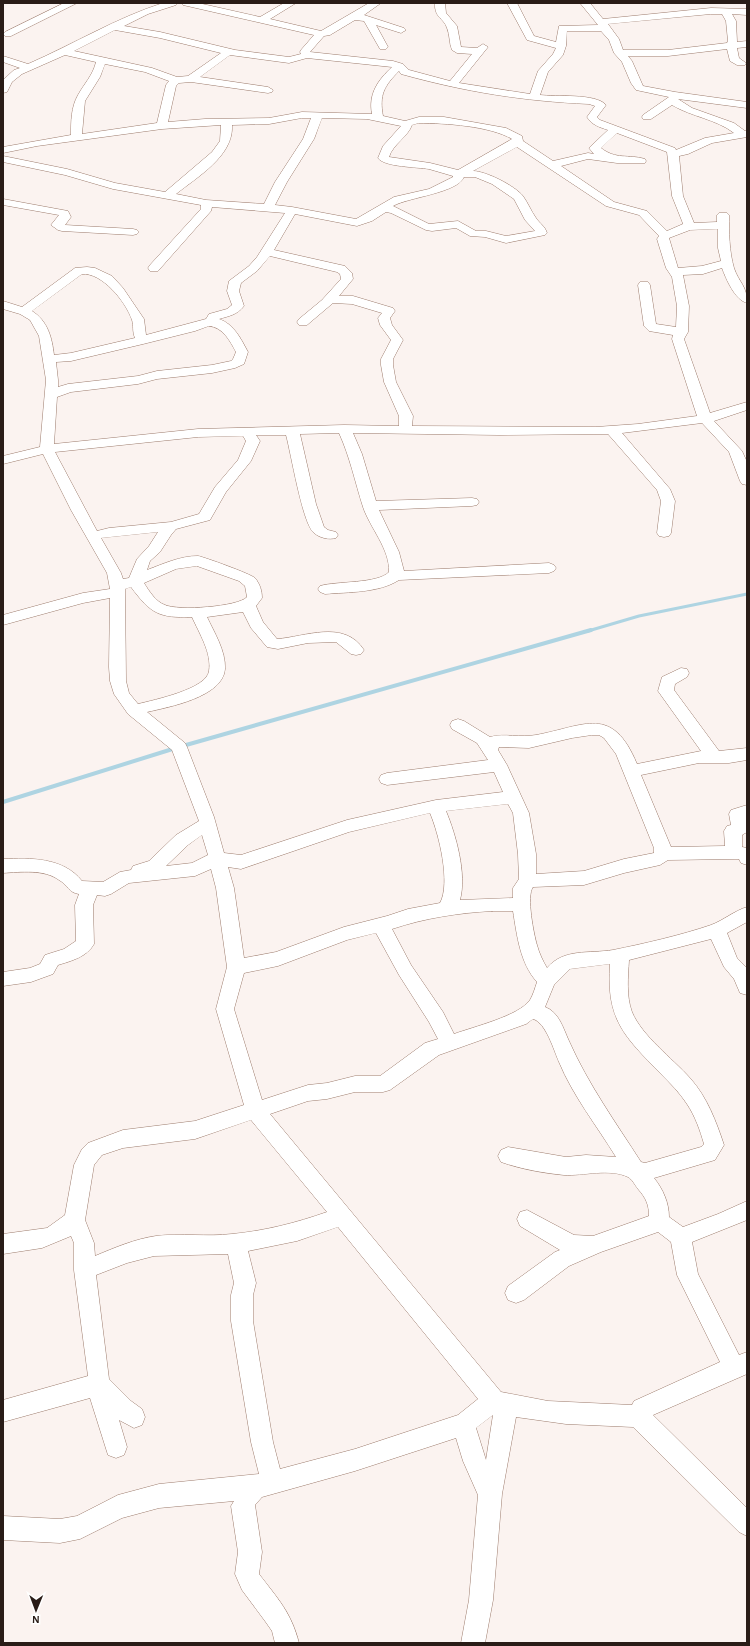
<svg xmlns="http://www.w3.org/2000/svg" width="750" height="1646" viewBox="0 0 750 1646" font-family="'Alegreya Sans',sans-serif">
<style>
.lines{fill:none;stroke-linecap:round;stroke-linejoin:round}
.stream-far1{stroke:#aed4e2;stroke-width:3}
.stream{stroke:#aed4e2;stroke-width:4}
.minor-casing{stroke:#9d7c6d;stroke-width:1}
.minor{fill:#fff;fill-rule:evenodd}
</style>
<rect width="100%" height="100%" fill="#fbf3f0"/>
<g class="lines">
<path class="stream-far1" d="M588,631L639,616L747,594"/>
<path class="stream" d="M3,802L179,747L591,630"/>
<g class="minor-casing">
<path id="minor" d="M64,3H77L11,36H5L3,34L5,32Z
M163,3H178L176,5L148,14L124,26L160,32L235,50L289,57L301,54L300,52L301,50L314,35L183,5L181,3H198L260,17L284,3H296L270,19L321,31L369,3H381L364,15L404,28L406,30L401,33L376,25L388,47L386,49H380L364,21L355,20L330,35L324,36L310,52L393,61L403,64L409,70L450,81L472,54L457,53L452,50C449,43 450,35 447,28C444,18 434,18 435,3H445L446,13L457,26L461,47L477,48L483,44L488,47L459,83L530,94L538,71L553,54L556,48L527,40L507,3H517L534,36L556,42L559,26L598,25L580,3H590L603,19L711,8L747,9V15L732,14L736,21L737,42L747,41V47L737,48L739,58L746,63L745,65H737L730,61L727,49L668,56H628L632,61L643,86L675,92L747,102V108L678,99L692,108L734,123L745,131H747V137L712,143L688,154L679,156L683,196L694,223L717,222V215L719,213H727L729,215C729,232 729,251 734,268C739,283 747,285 747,303C735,300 726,279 722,268L703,274L683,275L689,306L688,332L684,339L710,413L747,402V410L714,421L742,451L747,462V485L742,484L740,481L729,452L702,423L622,433L670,489L675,501L671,533L669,536L664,537L659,536L657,533L661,501L657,490L608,434L499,435L353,433L362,454L376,501L472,498L477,499L479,502L477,505L472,506L379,510L399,552L404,571L549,563L554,565L556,568L554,571L549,573L399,580C379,593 348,592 325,594L320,592L318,589L320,586C336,581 378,584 389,572C390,549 370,528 363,507C355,482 350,457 339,433L300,434L316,504L324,527L328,530L336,532L338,535L336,538C329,540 319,538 313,532C302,521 291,453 286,435H256L260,441L251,461L226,492L210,520L176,529L171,535L160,552L150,561L147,570C163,564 180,556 198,556C204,557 251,574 255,578C260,584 262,591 262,598L256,606L263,622L277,639C305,637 344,619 364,650L361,654L356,655L351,654L336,642L308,643L278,649L267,647L251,628L243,612L207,617C214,632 226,651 225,669C223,697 169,707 147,712L185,743L187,747L214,817L224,853L241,855L347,820L436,800L503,792L494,772L387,785L381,783L379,779L381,775L387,773L488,760L477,743L452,729L450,725L452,721L458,719L464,721L490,737C505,733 520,738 536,735C585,726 612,704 637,764L701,751L658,691L662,677L681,668L687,669L689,673L687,677L675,684L674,690L719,751L747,748V760L729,763H699L641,775L671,847L725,846L724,831L727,826L731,825L729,814L731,810L747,805V832L742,835V847L747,848V865L741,863L739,859H734L668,860L660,865L624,873L584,885L533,887C526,896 534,935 537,945C539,953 543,961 547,968C564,948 589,954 613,950C643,944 682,935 711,925C724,920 734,911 747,907V922L727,933L737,958L747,968V995L740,993L734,979L724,967L711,939L629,960C628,977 626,996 632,1012C642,1036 672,1058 690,1078C707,1097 716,1121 724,1145L715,1160L654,1178C663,1189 669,1203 669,1217L683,1227L718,1214L747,1201V1220L692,1242L698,1274L739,1355L747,1352V1374L653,1415L747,1508V1536L739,1532L633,1427L566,1424L516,1417L502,1494L493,1600L485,1643H461L469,1600L478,1495L463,1461L456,1438L355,1471L262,1497L255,1505L262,1552L259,1574C278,1599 291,1612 299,1643H275L272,1631L265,1621L242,1590L235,1574L238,1552L231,1506L234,1501L159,1508L122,1518L80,1539L60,1543L3,1540V1516L60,1519L77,1516L118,1495L159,1484L259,1474L251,1442L231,1321V1295L234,1283L228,1254L154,1256L127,1263L96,1275L109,1379L131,1401L142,1409L145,1417L142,1425L134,1428L119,1420L127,1447L124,1455L116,1458L108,1455L90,1398L3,1422V1400L88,1376L74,1270V1243L71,1236L42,1248L3,1254V1234L47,1228L65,1215L74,1165L82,1149L88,1143L123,1130L195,1121L244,1105L216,1009L227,967L216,888L211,869L195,876L129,883L111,894L105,896L97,895L93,905L94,944C87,957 71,961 58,965L53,974L31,982L3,986V972L30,968L40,964L45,955L64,949L76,941L75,905L79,894C69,893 68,885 59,880C44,869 21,872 3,873V859C30,858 63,857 82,881L103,882L120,872L131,870L133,866L149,861L176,835L199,821L172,750L128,714L114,694L110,681L109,667L110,598L83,603L3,625V615L83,593L110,589L107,573L71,510L43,454L3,464V456L40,447L46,380L39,336L30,320L20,314L3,309V301L22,307L75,268L87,267L95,268L112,276L123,288L144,319L146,335L206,319L209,314L227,309L232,305L227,291L229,281L249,266L257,257L285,213L212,207L211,211L158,271H150L148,268L150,265L201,209V205L113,189L65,175L3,162V156L67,169L115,183L165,192L212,152L220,141L221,125L162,129L37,146L3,153V147L71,135C71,122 71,107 78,95C84,84 93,75 96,62L65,55L22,74L12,82L7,92L3,93V80L14,70L20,68L3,62V56L28,64C74,44 116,18 163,3ZM711,14H722L726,21L728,41L727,43L668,50H623L619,39L608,24ZM115,30L160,38L221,53L188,76L177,77L152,68L74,51ZM567,31H601L609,40L614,53L622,62L631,83L636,90L669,97L643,115L642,117L643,119H651L672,105C692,117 716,119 734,133L705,138L676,150L675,148L600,120L597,117L606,105C596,93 555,97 540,95L548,72L563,55L566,46ZM230,55L289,63L307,58L392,67C378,80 368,94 372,114L302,112L269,118L205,119L168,122L176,86L179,83L191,82L268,93L272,92L273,90L268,87L200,77ZM105,64L145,72L169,81L166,85L157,123L82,134L85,101L100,77ZM399,71L401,74C466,92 523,101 589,104L595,106L587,117C592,125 599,127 608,130L589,148L594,154L588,153L553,161L523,141L522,136L506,128L444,117H419L405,121L383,116C379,95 384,86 399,71ZM302,118H311L303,139L275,182L264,204L206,200L176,194C197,177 234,156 232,125L269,124ZM322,118L367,119L401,126L383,146L378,158C384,167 417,167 429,169C437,171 445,174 453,176V177L429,189L394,197L356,219L292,207L275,205L287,182L314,139ZM419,123C445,123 490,126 512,139L458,170L430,163L389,157C393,144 408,137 412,125ZM617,133L667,152L672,196L682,221L683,224L667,231L647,211L614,202L561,166L588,159L617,163H645L646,161L645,159C628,154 616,160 601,148ZM517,147L606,206L639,215L659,236L657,239L666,268L672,277L677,306L676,327L656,324L650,285L648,282H640L638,285L644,326L649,331L673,335L672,339L697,416L638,424L596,427L412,426L413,416L396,382L393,365V359L403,340L392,325L390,318L395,311L393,308L353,296H339L353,279L352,273L345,266L274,250L295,214L357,226L372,221L386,212L391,213L426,230L432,231L456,228L470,236L485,237L506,243L545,235L547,233C545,226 540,224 536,218C531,211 528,203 523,196C515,186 486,171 473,171ZM464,177H475L492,184L514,199L525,220L535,231L506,236L486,231H476L458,221L429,224L393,206C409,197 458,193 464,177ZM718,229V248L721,261L702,266L678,268L669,238L690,230ZM270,256L337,272L340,274L341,279L322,300L299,319L297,322L299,325H307L333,303L352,304L382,313L378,318L380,325L391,340L381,359V365L384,382L399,416V426L344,425L198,429L54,444L57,397L71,392L138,384L157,379L212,373L235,368L244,364L248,352C241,339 234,324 219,319C229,316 237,315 244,306L239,291L241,283L257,271ZM82,274C102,272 126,302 132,320C134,326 132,331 135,338L71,353L54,355C52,338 48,321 32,311ZM209,326C223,327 230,341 236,352L233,359L231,361L212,365L157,371L138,376L68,384L58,387V380L56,362L71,361L143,344L195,331ZM243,436L246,441L238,460L215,487L199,514L171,522L109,528L97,531L55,452L198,437ZM158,532L149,546L137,559L129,578L123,579L121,573L101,538ZM197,566L239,581L245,586L247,597C238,607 178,611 165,605C156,602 149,591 144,583L176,569ZM131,587C151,614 159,618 192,617C199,633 212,653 209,671C207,689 154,700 138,704L129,693L126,681L125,589ZM592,735H599L604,738L616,754L654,848V853L624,859L584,871L536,874V854L529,813L507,765L498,750L499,747L529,748L572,738ZM508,804L513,813L518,854L519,879L513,888V898L460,900C467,874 456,835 446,811ZM430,813C439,834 451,883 440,903L408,909L387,916L344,927L276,952L244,958L234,888L228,867L241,869L349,832ZM202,835L208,855L192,863L166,866L188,845ZM492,911H513C517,936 520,963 537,982C535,988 533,995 530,1000C519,1016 473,1027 454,1034L443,1012L411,965L392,929C425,918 458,913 492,911ZM376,933L399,975L429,1022L438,1039L425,1043L380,1076H355L327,1083L308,1085L262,1100L234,1009L244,973L278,966L347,940ZM610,964C606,1020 624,1036 661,1074C670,1083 680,1093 687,1104C695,1116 700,1130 704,1144L701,1147L645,1163L641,1162C616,1123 588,1084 569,1041C563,1028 559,1012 545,1007L554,985L570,969ZM533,1019C546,1022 554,1051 559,1062C573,1096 597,1126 616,1157L586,1155L566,1157L508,1147L501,1150L498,1156L501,1162C521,1169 543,1173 564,1175C583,1176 610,1168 628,1177C632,1179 635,1185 638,1189C646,1198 649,1205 649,1216L593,1236L574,1235L527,1210L520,1212L517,1219L520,1226L560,1250L555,1252L508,1286L505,1293L508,1300L516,1303L524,1300L569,1266L601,1252L658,1232L671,1242L677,1275L720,1362L634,1401L632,1405L548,1401L501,1392L270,1114L308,1101L327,1099L355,1092H383L390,1090L439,1055L526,1024ZM251,1120L327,1212C296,1223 264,1231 232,1234C207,1237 181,1233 156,1236C135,1239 114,1248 95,1256L94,1243L85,1220L94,1165L102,1155L123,1148L195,1139ZM338,1227L478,1399L458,1415L355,1449L280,1469L273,1442L253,1321V1295L256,1283L248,1251L297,1241ZM493,1415L486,1460L476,1428Z
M3,199L68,211L71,217L65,225L133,229L137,230L139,232L137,234L133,235L62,231L58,230L51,225L59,215L3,205Z"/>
</g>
<use href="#minor" class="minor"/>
</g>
<rect width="750" height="1646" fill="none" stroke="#291c17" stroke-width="8"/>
<g transform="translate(36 1610) rotate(181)" stroke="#ffffff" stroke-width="3" paint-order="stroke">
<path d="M0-3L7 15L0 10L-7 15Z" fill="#291c17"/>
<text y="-6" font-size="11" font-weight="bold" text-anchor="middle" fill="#291c17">N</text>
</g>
</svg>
